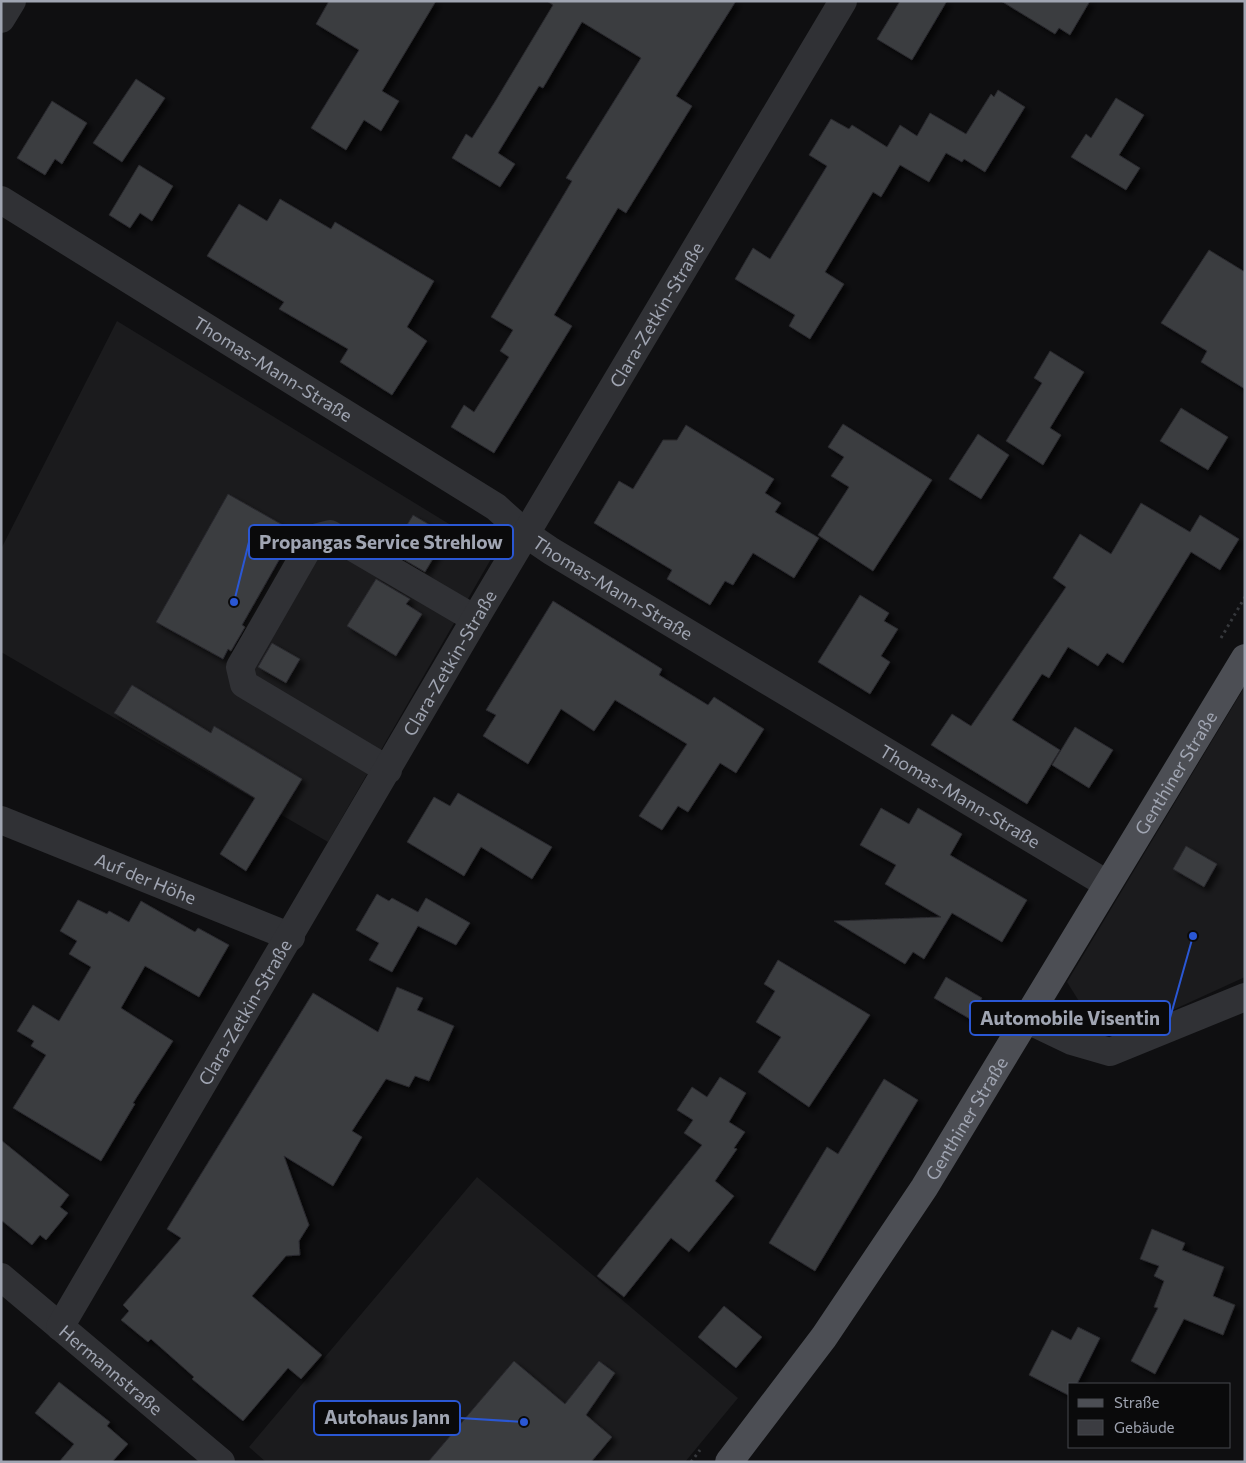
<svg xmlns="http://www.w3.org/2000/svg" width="1246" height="1463" viewBox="0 0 1246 1463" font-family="Commissioner,sans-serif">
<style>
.built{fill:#1b1b1d}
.building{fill:#3b3c41;stroke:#29292d;filter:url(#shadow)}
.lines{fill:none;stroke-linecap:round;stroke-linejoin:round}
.path{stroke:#36383c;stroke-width:3;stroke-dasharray:2.5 4;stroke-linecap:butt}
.minor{stroke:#303135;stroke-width:28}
.major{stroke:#4c4e54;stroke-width:28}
.labels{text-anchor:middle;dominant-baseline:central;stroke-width:4;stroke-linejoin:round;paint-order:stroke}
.street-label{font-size:18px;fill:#a0a5b2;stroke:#0a0a0b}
.leader{fill:none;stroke:#2a57d4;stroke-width:2}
.callout-dot{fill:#2a57d4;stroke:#0a0a0b;stroke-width:2}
.callout{fill:#0a0a0b;stroke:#2a57d4;stroke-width:2}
.callout-label{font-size:19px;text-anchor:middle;font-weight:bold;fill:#a0a5b2}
</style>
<defs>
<filter id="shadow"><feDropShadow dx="4.5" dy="4.5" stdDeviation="2.5" flood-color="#0009"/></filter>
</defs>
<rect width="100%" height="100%" fill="#0f0f11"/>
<path class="built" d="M117,321L495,552L328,842L1,652V549Z
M1245,686V977L1175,1009L1097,1030L1067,982Z
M477,1177L738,1398L685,1462H266L249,1447Z"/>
<path class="building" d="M329,1H436L382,91L399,101L381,131L364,120L346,150L311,128L359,50L316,24Z
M547,1H736L676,96L692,106L626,213L618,208L554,315L572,326L494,453L451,427L464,405L474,412L509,357L500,351L513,330L491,317L572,181L566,178L641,58L582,22L543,88L539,86L498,153L515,164L500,187L452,158L466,134L472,138L496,100L553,5Z
M900,1H947L912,60L877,39Z
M1001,1H1090L1070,35L1059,28L1055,34Z
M136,79L165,98L122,162L93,143Z
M998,90L1025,107L985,172L964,159L962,162L946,153L929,182L900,165L881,197L873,192L825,272L844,284L810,339L789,326L795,315L735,279L753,248L770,259L827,166L809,155L831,119L849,129L852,125L887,147L900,125L917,136L930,113L966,134L991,94L994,97Z
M1116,98L1144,115L1119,155L1140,168L1126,190L1071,157L1086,134L1091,138Z
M52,101L87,123L62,164L55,159L45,175L17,158Z
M139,165L173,186L152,221L140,213L130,228L109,215Z
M280,199L331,229L335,222L434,281L407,327L427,341L392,395L340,362L348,349L279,309L284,302L207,256L239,204L267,221Z
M1209,250L1245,272V389L1201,362L1207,351L1161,323Z
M1050,351L1084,372L1050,428L1061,435L1043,465L1006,441L1042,383L1034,378Z
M1181,408L1228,437L1208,470L1160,441Z
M843,424L932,480L873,571L818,535L849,487L831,476L844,457L828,447Z
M686,425L774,479L765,493L781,503L775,512L819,538L794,578L753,553L733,585L725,581L710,605L667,579L672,570L594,523L619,481L633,489L663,440H677Z
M978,434L1009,455L981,499L949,479Z
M228,494L295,532L242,625L245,627L231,651L228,649L223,659L156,622Z
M1141,503L1190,532L1200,515L1239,539L1220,570L1191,552L1123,663L1107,653L1098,666L1068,647L1049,678L1042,674L1012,720L1060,750L1027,804L931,745L952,714L971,726L1066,587L1053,578L1080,534L1111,554Z
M413,515L447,535L425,572L391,552Z
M376,579L410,599L406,604L422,614L396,656L347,626Z
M860,595L889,613L884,621L898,629L881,656L890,662L870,694L818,662Z
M553,601L662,669L659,675L708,705L714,697L764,729L736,773L720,763L688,812L678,806L662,830L639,816L687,744L615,700L594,731L561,709L528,764L483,736L496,715L486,710Z
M272,643L300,659L286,683L258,667Z
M132,685L211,733L214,726L302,779L246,871L220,854L255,798L114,713Z
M1075,727L1113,750L1089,788L1052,765Z
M458,793L552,847L532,879L481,847L464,876L407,842L434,797L450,806Z
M881,808L909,824L918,808L962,834L950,855L1027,900L1002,942L952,913L924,959L913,952L905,964L834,921L941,917L885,884L896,865L860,845Z
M1186,846L1217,864L1204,887L1173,869Z
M377,894L389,901L392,898L418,912L426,898L470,923L456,945L418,926L392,972L369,960L379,943L356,930Z
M78,900L107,914L109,911L129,922L141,901L195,932L198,928L229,945L199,997L145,966L121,1008L173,1041L133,1103L135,1104L101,1161L13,1108L46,1055L31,1046L34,1041L17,1031L33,1005L59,1021L91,967L69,954L77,941L60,931Z
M778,960L870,1015L809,1107L758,1072L781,1037L756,1022L775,991L764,984Z
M946,977L982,998L970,1019L934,998Z
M397,987L423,998L417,1010L454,1026L429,1081L415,1076L409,1087L386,1079L352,1131L362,1137L333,1186L284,1156L309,1225L299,1241L300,1255L286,1256L252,1296L322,1355L301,1379L288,1368L243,1421L192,1379L194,1377L151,1339L148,1342L121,1320L129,1311L123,1305L181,1238L167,1229L313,993L378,1032Z
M720,1077L746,1093L729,1122L745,1132L734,1148L737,1149L715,1181L734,1196L689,1252L671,1238L624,1297L597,1276L702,1145L684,1133L693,1120L677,1110L692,1087L707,1097Z
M884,1079L918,1100L815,1271L769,1243L827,1147L838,1154Z
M1,1140L69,1195L60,1207L68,1213L46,1240L40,1235L32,1245L1,1220Z
M1152,1229L1185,1243L1182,1250L1224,1267L1213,1296L1235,1305L1223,1335L1184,1319L1155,1374L1131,1361L1158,1308L1154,1307L1164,1281L1154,1276L1159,1266L1140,1259Z
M724,1306L762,1337L736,1368L698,1337Z
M1078,1327L1100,1338L1077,1384H1070V1396L1029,1375L1052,1330L1071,1340Z
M514,1361L565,1404L599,1361L615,1373L586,1415L612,1437L591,1462H428Z
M59,1382L110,1422L107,1426L128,1444L112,1462H59L74,1444L35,1413Z"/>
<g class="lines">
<path class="path" d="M1221,638L1245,597
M691,1462L700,1450"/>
<g class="minor">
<path d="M1,19L12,1"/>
<path id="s1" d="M1,200L496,507L526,534L551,551L1107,884"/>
<path d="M388,770L244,684L240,667L314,538L330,534L475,619"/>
<path id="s2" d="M1,820L291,937"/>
<path d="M1026,1019L1072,1041L1110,1052L1245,997"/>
<path id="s3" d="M1,1277L221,1462"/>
<path id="s4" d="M60,1327L475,619L843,1"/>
</g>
<path class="major" id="s5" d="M729,1462L824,1337L924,1188L1245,658"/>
</g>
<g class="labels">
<g class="street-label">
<text stroke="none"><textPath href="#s4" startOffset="1175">Clara-Zetkin-Straße</textPath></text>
<text stroke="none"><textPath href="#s1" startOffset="320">Thomas-Mann-Straße</textPath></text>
<text stroke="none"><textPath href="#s1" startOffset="725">Thomas-Mann-Straße</textPath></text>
<text stroke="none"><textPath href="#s4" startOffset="770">Clara-Zetkin-Straße</textPath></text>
<text stroke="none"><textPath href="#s5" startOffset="822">Genthiner Straße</textPath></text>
<text stroke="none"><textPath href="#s1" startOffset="1130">Thomas-Mann-Straße</textPath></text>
<text stroke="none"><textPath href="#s2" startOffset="156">Auf der Höhe</textPath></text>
<text stroke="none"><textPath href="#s4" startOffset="365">Clara-Zetkin-Straße</textPath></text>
<text stroke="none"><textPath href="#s5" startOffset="418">Genthiner Straße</textPath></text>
<text stroke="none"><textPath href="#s3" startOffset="144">Hermannstraße</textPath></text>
</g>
</g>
<path class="leader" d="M234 602L249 542M1193 936L1170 1018M524 1422L460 1418"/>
<g class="callout-dot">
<circle cx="234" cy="602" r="5"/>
<circle cx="1193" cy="936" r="5"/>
<circle cx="524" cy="1422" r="5"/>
</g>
<g class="callout">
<rect x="249" y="525" width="264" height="34" rx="5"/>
<rect x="970" y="1001" width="200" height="34" rx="5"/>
<rect x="314" y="1401" width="146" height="34" rx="5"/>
</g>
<g class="callout-label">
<text x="381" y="549">Propangas Service Strehlow</text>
<text x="1070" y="1025">Automobile Visentin</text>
<text x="387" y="1424">Autohaus Jann</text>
</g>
<rect width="1246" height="1463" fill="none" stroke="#a0a5b2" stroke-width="5"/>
<rect x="1068" y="1383" width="162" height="65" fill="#0a0a0b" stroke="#46484e"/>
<rect x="1078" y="1399" width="25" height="8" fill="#4c4e54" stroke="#46484e"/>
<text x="1114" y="1408" font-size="15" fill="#a0a5b2">Straße</text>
<rect x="1078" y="1420" width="25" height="15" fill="#3b3c41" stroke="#46484e"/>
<text x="1114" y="1433" font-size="15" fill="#a0a5b2">Gebäude</text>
</svg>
